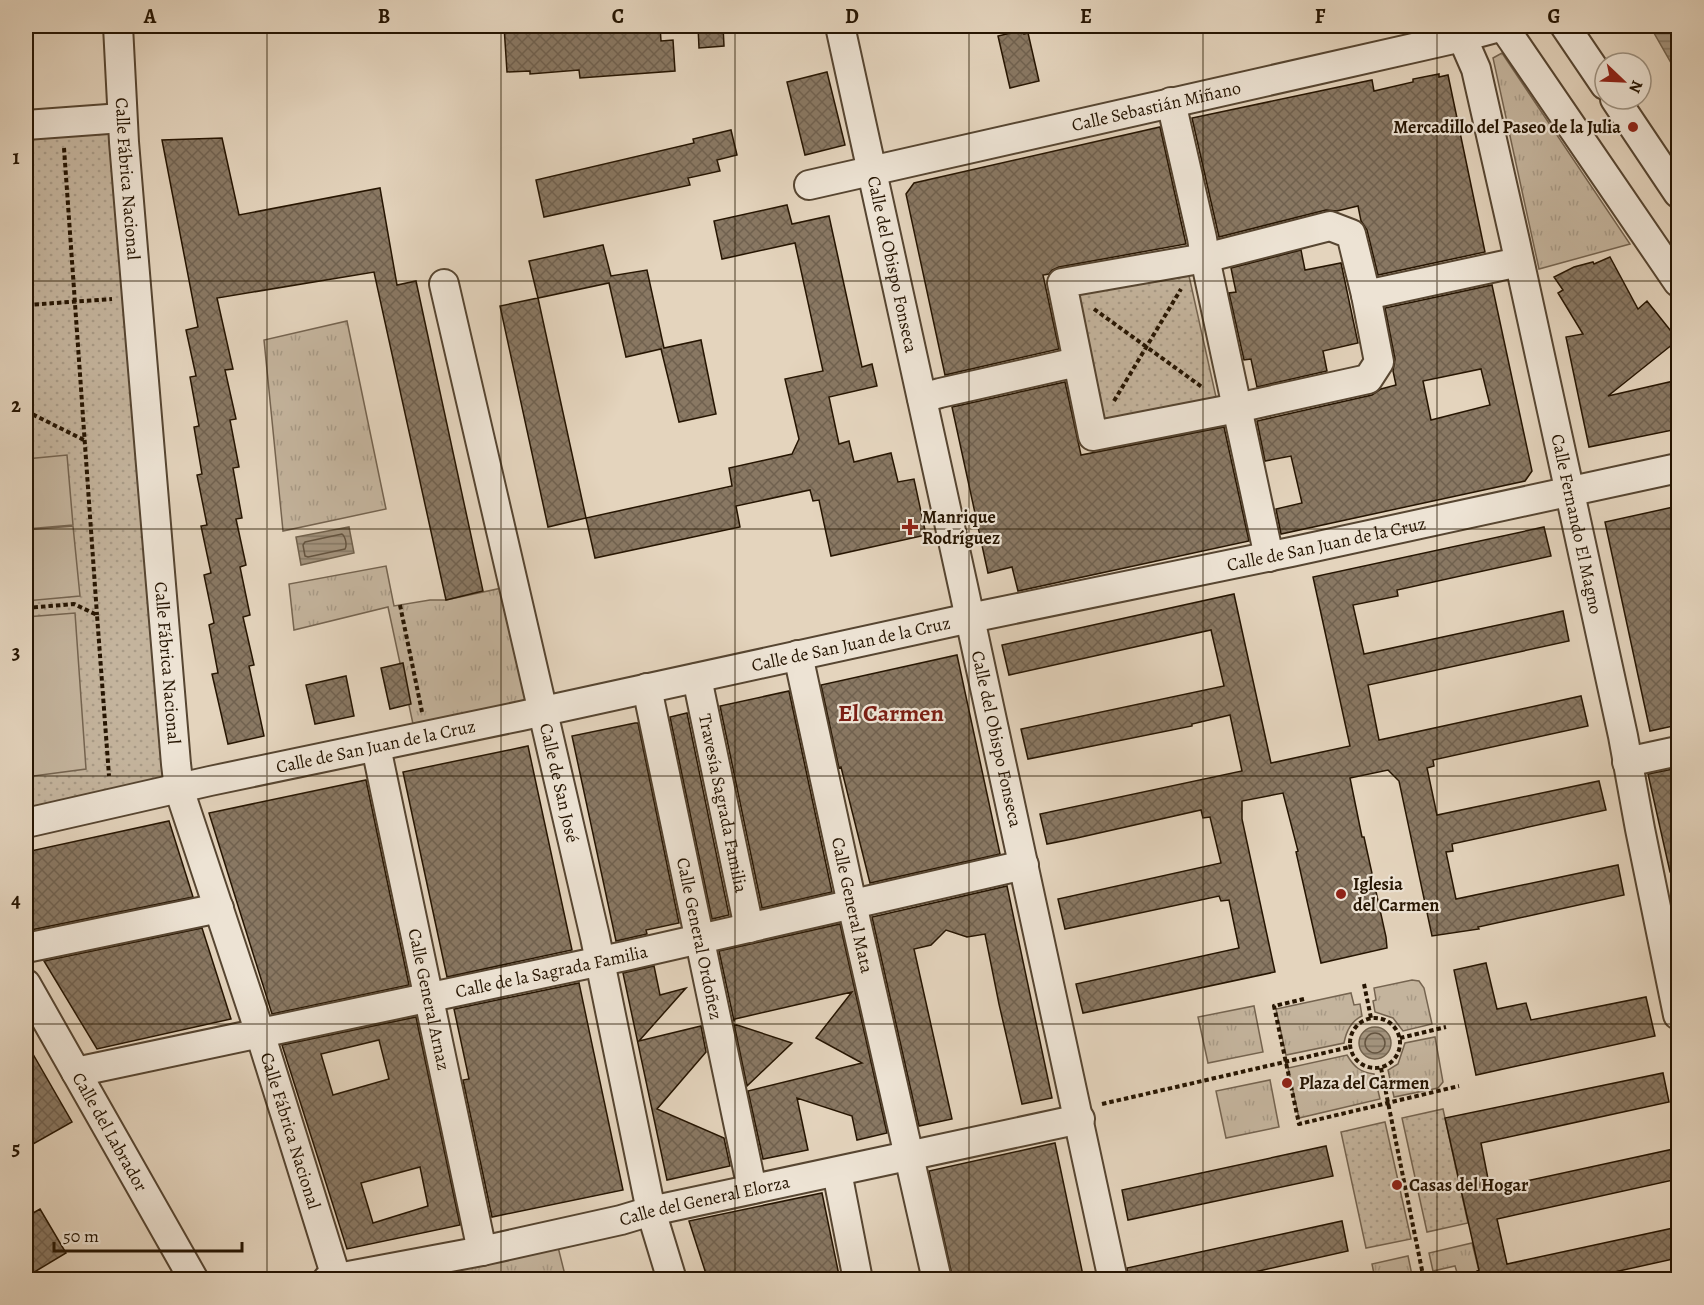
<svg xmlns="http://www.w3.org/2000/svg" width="1704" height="1305" viewBox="0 0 1704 1305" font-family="Alegreya,serif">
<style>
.grass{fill:url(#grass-tufts);stroke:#756450;stroke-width:1.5}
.park{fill:url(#park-dots);stroke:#756450;stroke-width:1.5}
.pitch{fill:#c4b49d;stroke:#756450;stroke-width:1.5}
.water{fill:url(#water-rules);stroke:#71614c;stroke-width:1.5}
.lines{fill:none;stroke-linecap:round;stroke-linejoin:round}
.shore{stroke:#645440;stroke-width:1.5}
.building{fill:url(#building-cross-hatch);stroke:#261502;stroke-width:1.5;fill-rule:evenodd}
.minor-casing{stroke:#564531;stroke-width:32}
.path{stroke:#261502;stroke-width:4;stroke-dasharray:4.5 3;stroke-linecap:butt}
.minor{stroke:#ede3d4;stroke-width:28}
.grid{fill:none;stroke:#261502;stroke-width:1.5;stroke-opacity:0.55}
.poi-dot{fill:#8f2418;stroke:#ede3d4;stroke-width:2}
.labels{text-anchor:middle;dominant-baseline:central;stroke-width:4.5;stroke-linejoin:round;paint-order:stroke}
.street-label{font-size:18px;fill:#261502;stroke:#ede3d4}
.poi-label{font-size:18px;font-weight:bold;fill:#261502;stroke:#ede3d4;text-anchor:start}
.district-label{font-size:24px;font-weight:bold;fill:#7a1f14;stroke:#ede3d4}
.neatline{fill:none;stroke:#261502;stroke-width:2}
.grid-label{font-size:20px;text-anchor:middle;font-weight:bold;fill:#261502}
</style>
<defs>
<pattern id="grass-tufts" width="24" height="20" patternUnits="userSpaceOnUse" patternTransform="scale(1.5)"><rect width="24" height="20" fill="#c4b49d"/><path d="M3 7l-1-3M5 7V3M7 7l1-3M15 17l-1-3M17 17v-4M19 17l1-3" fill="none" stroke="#a89a86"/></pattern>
<pattern id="park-dots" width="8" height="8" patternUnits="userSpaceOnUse" patternTransform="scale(1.5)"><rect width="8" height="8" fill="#c4b49d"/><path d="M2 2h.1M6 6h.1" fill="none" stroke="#a89a86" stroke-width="1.8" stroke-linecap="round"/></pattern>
<pattern id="water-rules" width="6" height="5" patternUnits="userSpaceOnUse" patternTransform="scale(1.5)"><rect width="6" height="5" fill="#a3937d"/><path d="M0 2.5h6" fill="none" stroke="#857764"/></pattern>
<pattern id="building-cross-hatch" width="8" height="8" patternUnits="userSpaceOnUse" patternTransform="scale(1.5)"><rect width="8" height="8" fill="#897863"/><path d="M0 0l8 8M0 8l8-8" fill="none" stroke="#70614f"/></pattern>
</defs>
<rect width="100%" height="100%" fill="#e4d4bd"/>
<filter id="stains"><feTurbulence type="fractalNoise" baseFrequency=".00333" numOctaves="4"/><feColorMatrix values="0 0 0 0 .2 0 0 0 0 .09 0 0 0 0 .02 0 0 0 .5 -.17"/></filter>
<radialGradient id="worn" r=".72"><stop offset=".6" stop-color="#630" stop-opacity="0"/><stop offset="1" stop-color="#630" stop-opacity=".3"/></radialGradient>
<path class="grass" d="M1502,53L1630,244L1539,269L1493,58Z
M347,321L386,509L283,531L264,340Z
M386,566L394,606L430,600H446L502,588L542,711L416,738L388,607L294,630L289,584Z
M1412,980L1419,981L1424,988L1432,1024L1403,1031L1393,1018L1375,1012L1373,1001L1376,1000L1374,988Z
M1351,993L1354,1005L1360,1004L1362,1016C1351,1021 1346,1032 1344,1043L1286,1055L1276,1009Z
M1254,1006L1263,1052L1208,1063L1198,1017Z
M1435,1037L1443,1082L1438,1088L1394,1097L1388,1070L1398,1064L1405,1043Z
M1347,1055C1354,1067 1360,1072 1374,1074L1380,1099L1299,1118L1288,1068Z
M1270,1080L1279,1127L1226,1138L1216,1091Z
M1472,1243L1481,1279H1459L1455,1266L1433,1271L1429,1253Z
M558,1247L566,1279L437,1280L436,1276Z
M1408,1256L1412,1275L1392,1279H1375L1372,1264Z"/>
<path class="park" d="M122,118L179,789L26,822V125Z
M1189,276L1216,397L1102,421L1074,295Z
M1443,1109L1468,1223L1427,1232L1402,1118Z
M1385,1122L1411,1239L1366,1248L1341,1132Z"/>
<path class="pitch" d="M67,455L73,525L26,529V459Z
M73,526L80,596L26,601V530Z
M75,613L86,769L26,777V617Z"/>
<path class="water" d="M1650,26H1678V74L1674,68Z
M349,527L354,553L301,565L296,537Z
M1359 1043a16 16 0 1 1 32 0a16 16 0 1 1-32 0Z"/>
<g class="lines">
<path class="shore" d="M342,534C346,537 347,546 345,549L308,557L305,556L303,545L305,542Z
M1365 1043a10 10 0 1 1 20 0a10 10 0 1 1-20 0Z"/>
</g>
<path class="building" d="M504,26H542V29L607,26H660L661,41L673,40L675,71L580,78L579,70L530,74V71L507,72Z
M698,26H723L724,46L699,48Z
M1023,30L1024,34L1028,33L1039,81L1010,88L998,36Z
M827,72L845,145L805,155L787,82Z
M1439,74V77L1448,75L1485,252L1378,275L1367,230L1361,221L1358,206L1337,211L1326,210L1219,237L1192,118L1372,80L1374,91L1413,82V79Z
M1160,127L1186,244L1059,267L1052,270L1049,274L1043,275L1059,349L945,375L906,194L914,183Z
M731,130L737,155L717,160L720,171L688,178L690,185L544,217L536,180L694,143L693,139Z
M222,138L239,215L380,188L397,285L416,281L483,591L446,600L374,272L217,298L233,369L225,370L236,419L230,420L239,467L233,468L242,518L236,519L246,565L240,567L250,615L243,617L254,665L249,666L264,736L228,744L212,674L218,673L209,625L214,623L204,575L211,573L201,526L207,525L197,475L202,474L194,427L199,426L190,377L196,376L186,330L198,327L162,140Z
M787,205L792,224L829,216L862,367L872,364L877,386L829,397L839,444L849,441L854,462L891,453L898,482L914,479L926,535L831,556L819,500L813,501L810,490L736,506L740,527L595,558L586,518L732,486L729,468L792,454L799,439L785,379L823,371L795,243L722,259L714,221Z
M603,245L611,276L647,270L664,348L701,340L716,414L679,422L661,349L626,357L609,283L538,298L529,261Z
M1301,250L1305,270L1341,263L1358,343L1323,351L1327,371L1257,387L1251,359L1244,360L1229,293L1236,292L1231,268Z
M1610,257L1638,309L1647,301L1678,340L1608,396L1678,380V429L1589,447L1566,337L1583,334L1558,293L1563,290L1554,277L1574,267L1593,262L1594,264Z
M1492,285L1532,471L1525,481L1281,534L1276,509L1302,503L1291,456L1265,461L1257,421L1372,395L1381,389L1396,385L1393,371L1395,359L1385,308ZM1481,369L1490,405L1431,420L1423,381Z
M538,298L586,518L548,527L500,306Z
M1065,382L1081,455L1224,427L1249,541L1018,591L1012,567L988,573L952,407Z
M1678,506V658L1674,659L1678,679V725L1650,731L1605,522Z
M1544,527L1551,556L1397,590L1398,596L1353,605L1364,654L1563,611L1569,641L1368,685L1379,740L1581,696L1588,726L1433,760L1434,766L1427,768L1437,815L1599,781L1606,810L1452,844L1453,851L1446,852L1456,899L1618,865L1624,895L1478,927L1479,929L1432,936L1399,781L1388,770L1350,778L1362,837H1364L1386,937L1387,948L1321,963L1296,852L1298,851L1283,793L1242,801V819L1275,972L1083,1013L1076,984L1239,948L1229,900L1221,901L1219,896L1065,929L1058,899L1221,863L1210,817L1203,818L1201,810L1077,838L1047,844L1040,814L1242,771L1230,715L1192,724V726L1028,759L1021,729L1224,686L1211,630L1009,675L1002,645L1234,594L1271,763L1350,746L1313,577Z
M957,655L1000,854L870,883L841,767L839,768L821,685Z
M403,663L411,704L390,709L381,668Z
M346,676L354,716L315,724L306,685Z
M789,691L832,892L762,908L720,706Z
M687,713L729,915L712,919L670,717Z
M635,723H638L679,923L646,930L647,934L616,941L572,736Z
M528,746L572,950L447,977L403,772Z
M1678,768V871L1670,872L1648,774Z
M366,780L409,985L272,1014L209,813Z
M169,821L193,897L26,931V852Z
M1007,886L1052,1098L1022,1104L999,1004L985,934L967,937L946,930L931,945L914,949L952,1119L919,1126L872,917Z
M840,924L887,1133L857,1140L852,1116L797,1098L808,1150L763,1159L748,1091L862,1063L816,1038L852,992L735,1019L734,1021L719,951Z
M202,928L231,1019L97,1049L44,961Z
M1486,963L1497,1009L1526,1003L1531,1020L1646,997L1655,1036L1476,1075L1454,970Z
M654,966L660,995L686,988L639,1041L701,1026L706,1052L657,1109L724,1138L730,1166L667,1180L623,973Z
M579,983L623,1190L492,1217L463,1080L469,1079L454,1009Z
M416,1017L460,1225L347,1249L282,1045ZM379,1040L389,1079L333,1095L321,1054ZM420,1167L428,1206L373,1223L361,1183Z
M734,1024L792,1043L747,1086Z
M26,1042L72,1122L26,1148Z
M1663,1073L1669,1102L1481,1143L1490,1189L1678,1148V1179L1497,1219L1507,1264L1678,1227V1258L1578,1280H1478L1477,1271L1479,1270L1445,1118Z
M1055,1143L1084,1280H953L929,1171Z
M1326,1146L1333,1176L1128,1220L1122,1190Z
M822,1193L840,1280H708L689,1221Z
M40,1209L66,1253L26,1277V1217Z
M1342,1221L1348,1251L1219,1280H1129L1127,1268Z"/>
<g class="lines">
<g class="minor-casing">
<g id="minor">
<path id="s1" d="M118,26L124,142L176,764L179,789L260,1033L336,1277"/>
<path id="s2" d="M840,26C882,212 921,399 963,586C1014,817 1065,1048 1113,1280"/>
<path d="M1503,26L1678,282"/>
<path d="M1565,26L1605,85"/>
<path id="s3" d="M1462,37L1476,69L1515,241L1623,736L1640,829L1678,1015"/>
<path d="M1615,99L1678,193"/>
<path d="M1171,102L1202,238L1205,258L1269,557"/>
<path d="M26,125L122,118"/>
<path id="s4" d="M809,185L1462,37L1503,26"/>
<path d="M1330,226L1351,234L1366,295L1379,362L1368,379L1237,408L1093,436L1062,283L1205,258Z"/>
<path id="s5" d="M444,284L595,937L651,1211L672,1280"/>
<path d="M1366,295L1519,262"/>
<path d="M922,398L940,393L1077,362"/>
<path id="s6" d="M798,655L852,904L937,1280"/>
<path id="s7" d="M697,678L749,928"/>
<path id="s8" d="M647,688L752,1189"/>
<path id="s9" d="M376,747L482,1251"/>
<path d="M1627,762L1678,751"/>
<path id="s10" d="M26,823L210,781L521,716L970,618L1291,552L1678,468"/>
<path d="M26,948L219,908"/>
<path id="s11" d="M26,984L194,1280"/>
<path id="s12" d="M76,1072L625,956L1024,865"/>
<path d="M837,1172L858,1280"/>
<path id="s13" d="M327,1280L482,1251L621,1220L651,1211L1080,1119"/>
</g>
</g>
<path class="path" d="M64,148L97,615
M26,289L27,326H26
M27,305L112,299
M1094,309L1202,387
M1114,401L1181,289
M26,411L84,440
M400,605L422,712
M26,608L74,604L97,615L109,776
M1364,984L1371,1018
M1304,999L1274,1006L1299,1124L1459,1086
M1350 1043a25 25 0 1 1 50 0a25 25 0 1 1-50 0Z
M1400,1038L1446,1027
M1381,1068L1424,1280
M1102,1104L1350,1047"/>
<use href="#minor" class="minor"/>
</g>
<path class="grid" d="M267,26V1280M501,26V1280M735,26V1280M969,26V1280M1203,26V1280M1437,26V1280M26,281H1678M26,529H1678M26,776H1678M26,1024H1678"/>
<g class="poi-dot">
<circle cx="1633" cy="127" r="6"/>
<path d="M907 518h6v6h6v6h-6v6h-6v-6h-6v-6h6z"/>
<circle cx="1341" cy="894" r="6"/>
<circle cx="1287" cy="1083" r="6"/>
<circle cx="1397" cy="1185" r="6"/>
</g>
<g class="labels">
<g class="street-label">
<text stroke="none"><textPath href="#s4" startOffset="356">Calle Sebastián Miñano</textPath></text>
<text stroke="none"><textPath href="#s1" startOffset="153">Calle Fábrica Nacional</textPath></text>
<text stroke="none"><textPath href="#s2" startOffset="244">Calle del Obispo Fonseca</textPath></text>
<text stroke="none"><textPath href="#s3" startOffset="501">Calle Fernando El Magno</textPath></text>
<text stroke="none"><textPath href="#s10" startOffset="1330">Calle de San Juan de la Cruz</textPath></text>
<text stroke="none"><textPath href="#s10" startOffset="844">Calle de San Juan de la Cruz</textPath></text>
<text stroke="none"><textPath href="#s1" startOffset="639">Calle Fábrica Nacional</textPath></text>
<text stroke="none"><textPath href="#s2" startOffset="730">Calle del Obispo Fonseca</textPath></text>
<text stroke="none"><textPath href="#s10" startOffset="358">Calle de San Juan de la Cruz</textPath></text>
<text stroke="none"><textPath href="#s5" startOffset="512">Calle de San José</textPath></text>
<text stroke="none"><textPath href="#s7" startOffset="128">Travesía Sagrada Familia</textPath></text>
<text stroke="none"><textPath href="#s6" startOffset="256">Calle General Mata</textPath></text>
<text stroke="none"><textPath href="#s8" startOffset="256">Calle General Ordoñez</textPath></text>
<text stroke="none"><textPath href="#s12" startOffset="486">Calle de la Sagrada Familia</textPath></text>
<text stroke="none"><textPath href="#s9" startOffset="258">Calle General Arnaz</textPath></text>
<text stroke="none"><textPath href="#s1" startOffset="1125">Calle Fábrica Nacional</textPath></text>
<text stroke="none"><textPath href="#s11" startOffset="170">Calle del Labrador</textPath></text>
<text stroke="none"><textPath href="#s13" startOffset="386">Calle del General Elorza</textPath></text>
</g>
<g class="poi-label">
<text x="1621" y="127" text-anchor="end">Mercadillo del Paseo de la Julia</text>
<text x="922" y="517">Manrique<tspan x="922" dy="21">Rodríguez</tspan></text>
<text x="1353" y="884">Iglesia<tspan x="1353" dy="21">del Carmen</tspan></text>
<text x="1299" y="1083">Plaza del Carmen</text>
<text x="1409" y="1185">Casas del Hogar</text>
</g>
<g class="district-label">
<text x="891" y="713">El Carmen</text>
</g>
</g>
<rect width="1704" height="1305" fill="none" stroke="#e4d4bd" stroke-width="66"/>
<g transform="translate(1623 81) rotate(113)"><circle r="28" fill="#ede3d4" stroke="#9d9180" stroke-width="1.5"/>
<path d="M0-4.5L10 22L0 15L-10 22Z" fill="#8f2418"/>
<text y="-9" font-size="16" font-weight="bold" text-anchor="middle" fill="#261502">N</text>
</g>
<path d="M54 1242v9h188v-9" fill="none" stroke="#261502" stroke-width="3"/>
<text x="63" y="1242" font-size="18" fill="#261502" stroke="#ede3d4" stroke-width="4.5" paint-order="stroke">50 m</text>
<rect x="33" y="33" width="1638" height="1239" class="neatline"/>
<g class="grid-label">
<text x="150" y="23">A</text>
<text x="384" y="23">B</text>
<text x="618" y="23">C</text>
<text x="852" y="23">D</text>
<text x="1086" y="23">E</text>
<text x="1320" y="23">F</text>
<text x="1554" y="23">G</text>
<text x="16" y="164">1</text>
<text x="16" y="412">2</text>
<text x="16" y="659">3</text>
<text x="16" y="907">4</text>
<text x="16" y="1155">5</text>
</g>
<rect width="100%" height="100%" filter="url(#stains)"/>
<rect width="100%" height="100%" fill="url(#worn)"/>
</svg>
